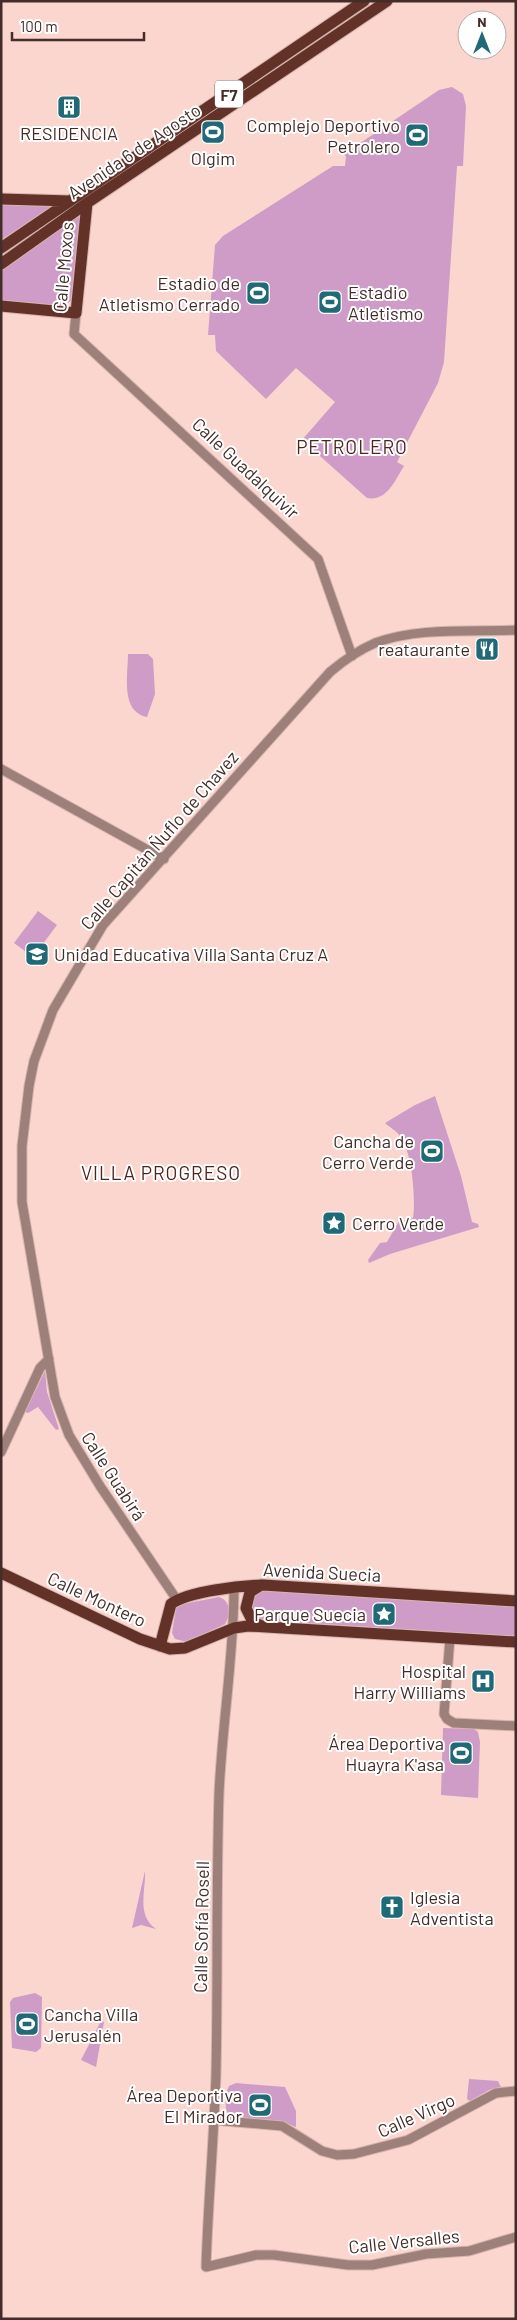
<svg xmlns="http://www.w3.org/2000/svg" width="517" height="2320" viewBox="0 0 517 2320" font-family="Barlow,sans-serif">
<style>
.green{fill:#ce9cc6}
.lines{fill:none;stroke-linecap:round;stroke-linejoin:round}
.minor-casing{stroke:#d6b4ae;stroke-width:11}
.major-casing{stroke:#d6b4ae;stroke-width:13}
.minor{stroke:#9d807a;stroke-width:9}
.major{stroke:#623229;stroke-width:11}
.labels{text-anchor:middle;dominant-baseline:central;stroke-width:4;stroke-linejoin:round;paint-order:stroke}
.shield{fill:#fff;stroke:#7c6c68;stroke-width:1}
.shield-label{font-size:16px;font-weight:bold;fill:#442d28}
.poi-label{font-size:18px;fill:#442d28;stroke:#fff;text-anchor:end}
.street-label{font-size:18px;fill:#442d28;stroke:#fff}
.neighbourhood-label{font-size:19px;letter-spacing:1px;fill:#50231b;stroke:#fff}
</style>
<rect width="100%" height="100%" fill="#fad6cf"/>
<path class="green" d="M452,87L463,94L466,106L463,166H457L444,362L438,383L397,462L404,466C395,480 387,502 367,498L302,440L335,402L296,368L266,399L216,351L215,335H208L215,245L223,236L333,166H345L346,157L344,154L439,90Z
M1,204L53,206L1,240Z
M81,212L71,301L62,306L1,301V267L4,269Z
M128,654H148L153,659L155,694L147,717C120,712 128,675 128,654Z
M38,911L57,925L33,957L14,943Z
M435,1096L461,1176L472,1222L478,1224L479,1227L390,1254L369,1263L368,1260L380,1243L387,1242L399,1221L413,1218C416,1199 412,1151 400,1136C397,1131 389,1127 385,1123L415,1105Z
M45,1371L47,1392L59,1429L56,1430L38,1407L28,1413L25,1412Z
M264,1590L516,1606V1636L260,1620L251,1612L252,1598L259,1591Z
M219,1597C231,1601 231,1614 225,1624L187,1642L175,1639L172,1633L176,1608L183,1604Z
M443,1728L474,1729L478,1732L480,1742L478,1798L441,1795Z
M145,1871C146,1891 136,1915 156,1929L141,1925L132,1928Z
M35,1993L42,1997L41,2048L36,2052L12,2048L10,2002L13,1998Z
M101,2021L104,2022L96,2067L81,2060Z
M469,2079L498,2081L501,2087L489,2090L470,2101L467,2099Z
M236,2083L285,2087L296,2111V2127L283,2122L229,2116C224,2109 225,2094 229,2086Z"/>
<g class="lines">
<g class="minor-casing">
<path id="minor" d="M76,313L74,334L318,559L352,656
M1,769L164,859
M1,1452L40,1368L49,1359
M234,1587C234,1656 222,1725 219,1794C216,1888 218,1981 216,2074C214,2138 208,2203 206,2267L256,2255H274L348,2265H372L426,2254L469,2251L516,2237
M177,1600L100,1486L69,1435L55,1397L22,1202V1146L29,1086L34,1061L53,1010L103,925L330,672C343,661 359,650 375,643C418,627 470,632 516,630
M450,1638L444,1714L447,1719L454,1723L516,1726
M213,2120L282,2126L322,2151L337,2155L354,2154L408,2140L496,2093L516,2091"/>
</g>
<g class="major-casing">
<path id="major" d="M1,199L70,201
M1,248L364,1
M1,264L87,203L387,1
M1,306L76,313L87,203
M1,1573L140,1639L170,1649L185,1648L234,1628L248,1626L516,1642
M261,1585L250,1592L246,1608L253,1622L262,1626
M160,1646L171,1604C189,1591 240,1586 263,1585L516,1601"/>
</g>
<use href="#minor" class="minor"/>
<use href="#major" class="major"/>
</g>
<defs>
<g id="building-square" transform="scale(1.25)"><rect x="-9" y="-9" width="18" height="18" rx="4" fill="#206976" stroke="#fff"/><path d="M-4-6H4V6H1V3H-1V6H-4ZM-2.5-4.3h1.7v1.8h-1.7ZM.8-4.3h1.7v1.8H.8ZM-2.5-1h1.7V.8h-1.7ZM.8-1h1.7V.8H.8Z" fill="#fff"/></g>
<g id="stadium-square" transform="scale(1.25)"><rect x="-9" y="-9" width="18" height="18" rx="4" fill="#206976" stroke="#fff"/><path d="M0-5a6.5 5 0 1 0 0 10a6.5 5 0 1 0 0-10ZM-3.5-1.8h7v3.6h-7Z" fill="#fff"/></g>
<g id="restaurant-square" transform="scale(1.25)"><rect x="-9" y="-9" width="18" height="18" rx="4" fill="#206976" stroke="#fff"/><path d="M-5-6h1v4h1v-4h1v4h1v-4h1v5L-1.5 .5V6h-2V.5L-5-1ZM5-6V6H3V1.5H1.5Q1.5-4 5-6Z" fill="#fff"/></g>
<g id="school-square" transform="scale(1.25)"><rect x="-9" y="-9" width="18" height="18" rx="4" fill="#206976" stroke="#fff"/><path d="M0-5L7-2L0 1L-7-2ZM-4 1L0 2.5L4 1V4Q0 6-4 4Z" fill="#fff"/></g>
<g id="sight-square" transform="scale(1.25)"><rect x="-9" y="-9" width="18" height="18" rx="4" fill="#206976" stroke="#fff"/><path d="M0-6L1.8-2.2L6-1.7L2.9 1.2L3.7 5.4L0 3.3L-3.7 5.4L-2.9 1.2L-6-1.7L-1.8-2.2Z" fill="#fff"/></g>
<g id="hospital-square" transform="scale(1.25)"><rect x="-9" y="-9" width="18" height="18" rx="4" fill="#206976" stroke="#fff"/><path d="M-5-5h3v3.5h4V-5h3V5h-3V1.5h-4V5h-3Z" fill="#fff"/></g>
<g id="church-square" transform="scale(1.25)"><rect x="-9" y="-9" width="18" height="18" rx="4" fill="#206976" stroke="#fff"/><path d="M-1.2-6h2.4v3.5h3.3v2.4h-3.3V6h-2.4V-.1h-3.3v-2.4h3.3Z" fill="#fff"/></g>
</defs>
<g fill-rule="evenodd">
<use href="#building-square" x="69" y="107"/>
<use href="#stadium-square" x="213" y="132"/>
<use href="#stadium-square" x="417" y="135"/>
<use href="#stadium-square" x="258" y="293"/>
<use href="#stadium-square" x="330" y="302"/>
<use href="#restaurant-square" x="487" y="649"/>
<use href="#school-square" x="37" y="954"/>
<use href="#stadium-square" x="432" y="1151"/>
<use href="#sight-square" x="334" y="1223"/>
<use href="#sight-square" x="384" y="1614"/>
<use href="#hospital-square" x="483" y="1681"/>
<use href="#stadium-square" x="461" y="1753"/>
<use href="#church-square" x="392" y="1907"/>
<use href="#stadium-square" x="27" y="2024"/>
<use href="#stadium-square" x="260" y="2105"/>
</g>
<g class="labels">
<rect class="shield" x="215" y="80.5" width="28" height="27" rx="4"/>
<g class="shield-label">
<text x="229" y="94">F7</text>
</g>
<g class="poi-label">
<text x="400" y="125">Complejo Deportivo<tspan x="400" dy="21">Petrolero</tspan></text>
<text x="69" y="133" text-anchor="middle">RESIDENCIA</text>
<text x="213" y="158" text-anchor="middle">Olgim</text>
<text x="240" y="283">Estadio de<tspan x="240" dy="21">Atletismo Cerrado</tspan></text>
<text x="348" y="292" text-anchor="start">Estadio<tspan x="348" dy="21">Atletismo</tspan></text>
<text x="470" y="649">reataurante</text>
<text x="54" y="954" text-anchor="start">Unidad Educativa Villa Santa Cruz A</text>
<text x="414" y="1141">Cancha de<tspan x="414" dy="21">Cerro Verde</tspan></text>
<text x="352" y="1223" text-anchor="start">Cerro Verde</text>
<text x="366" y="1614">Parque Suecia</text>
<text x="466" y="1671">Hospital<tspan x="466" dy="21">Harry Williams</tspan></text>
<text x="444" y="1743">Área Deportiva<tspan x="444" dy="21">Huayra K'asa</tspan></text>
<text x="410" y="1897" text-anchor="start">Iglesia<tspan x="410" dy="21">Adventista</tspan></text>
<text x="44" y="2014" text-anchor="start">Cancha Villa<tspan x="44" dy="21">Jerusalén</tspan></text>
<text x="242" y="2095">Área Deportiva<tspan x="242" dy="21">El Mirador</tspan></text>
</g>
<g class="street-label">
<text transform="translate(134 151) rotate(-34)">Avenida 6 de Agosto</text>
<text transform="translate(63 267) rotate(-85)">Calle Moxos</text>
<text transform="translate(246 468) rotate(43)">Calle Guadalquivir</text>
<text transform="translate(159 840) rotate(-49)">Calle Capitán Ñuflo de Chavez</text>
<text transform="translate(114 1476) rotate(57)">Calle Guabirá</text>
<text transform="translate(322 1572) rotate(3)">Avenida Suecia</text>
<text transform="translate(97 1599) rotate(25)">Calle Montero</text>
<text transform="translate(201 1927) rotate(-89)">Calle Sofía Rosell</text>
<text transform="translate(416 2115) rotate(-24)">Calle Virgo</text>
<text transform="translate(404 2241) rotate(-6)">Calle Versalles</text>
</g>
<g class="neighbourhood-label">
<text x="352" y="446">PETROLERO</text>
<text x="161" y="1172">VILLA PROGRESO</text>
</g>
</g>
<rect width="517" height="2320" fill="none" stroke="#442d28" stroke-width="5"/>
<g transform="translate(482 35)"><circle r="24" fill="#ffffff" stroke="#b4aba9"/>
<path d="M0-4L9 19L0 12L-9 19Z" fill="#206976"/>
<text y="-8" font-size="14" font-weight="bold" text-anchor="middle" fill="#442d28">N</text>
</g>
<path d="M12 32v8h132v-8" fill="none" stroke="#442d28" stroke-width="2.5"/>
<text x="20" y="32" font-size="15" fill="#442d28" stroke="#ffffff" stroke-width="4" paint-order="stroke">100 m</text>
</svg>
